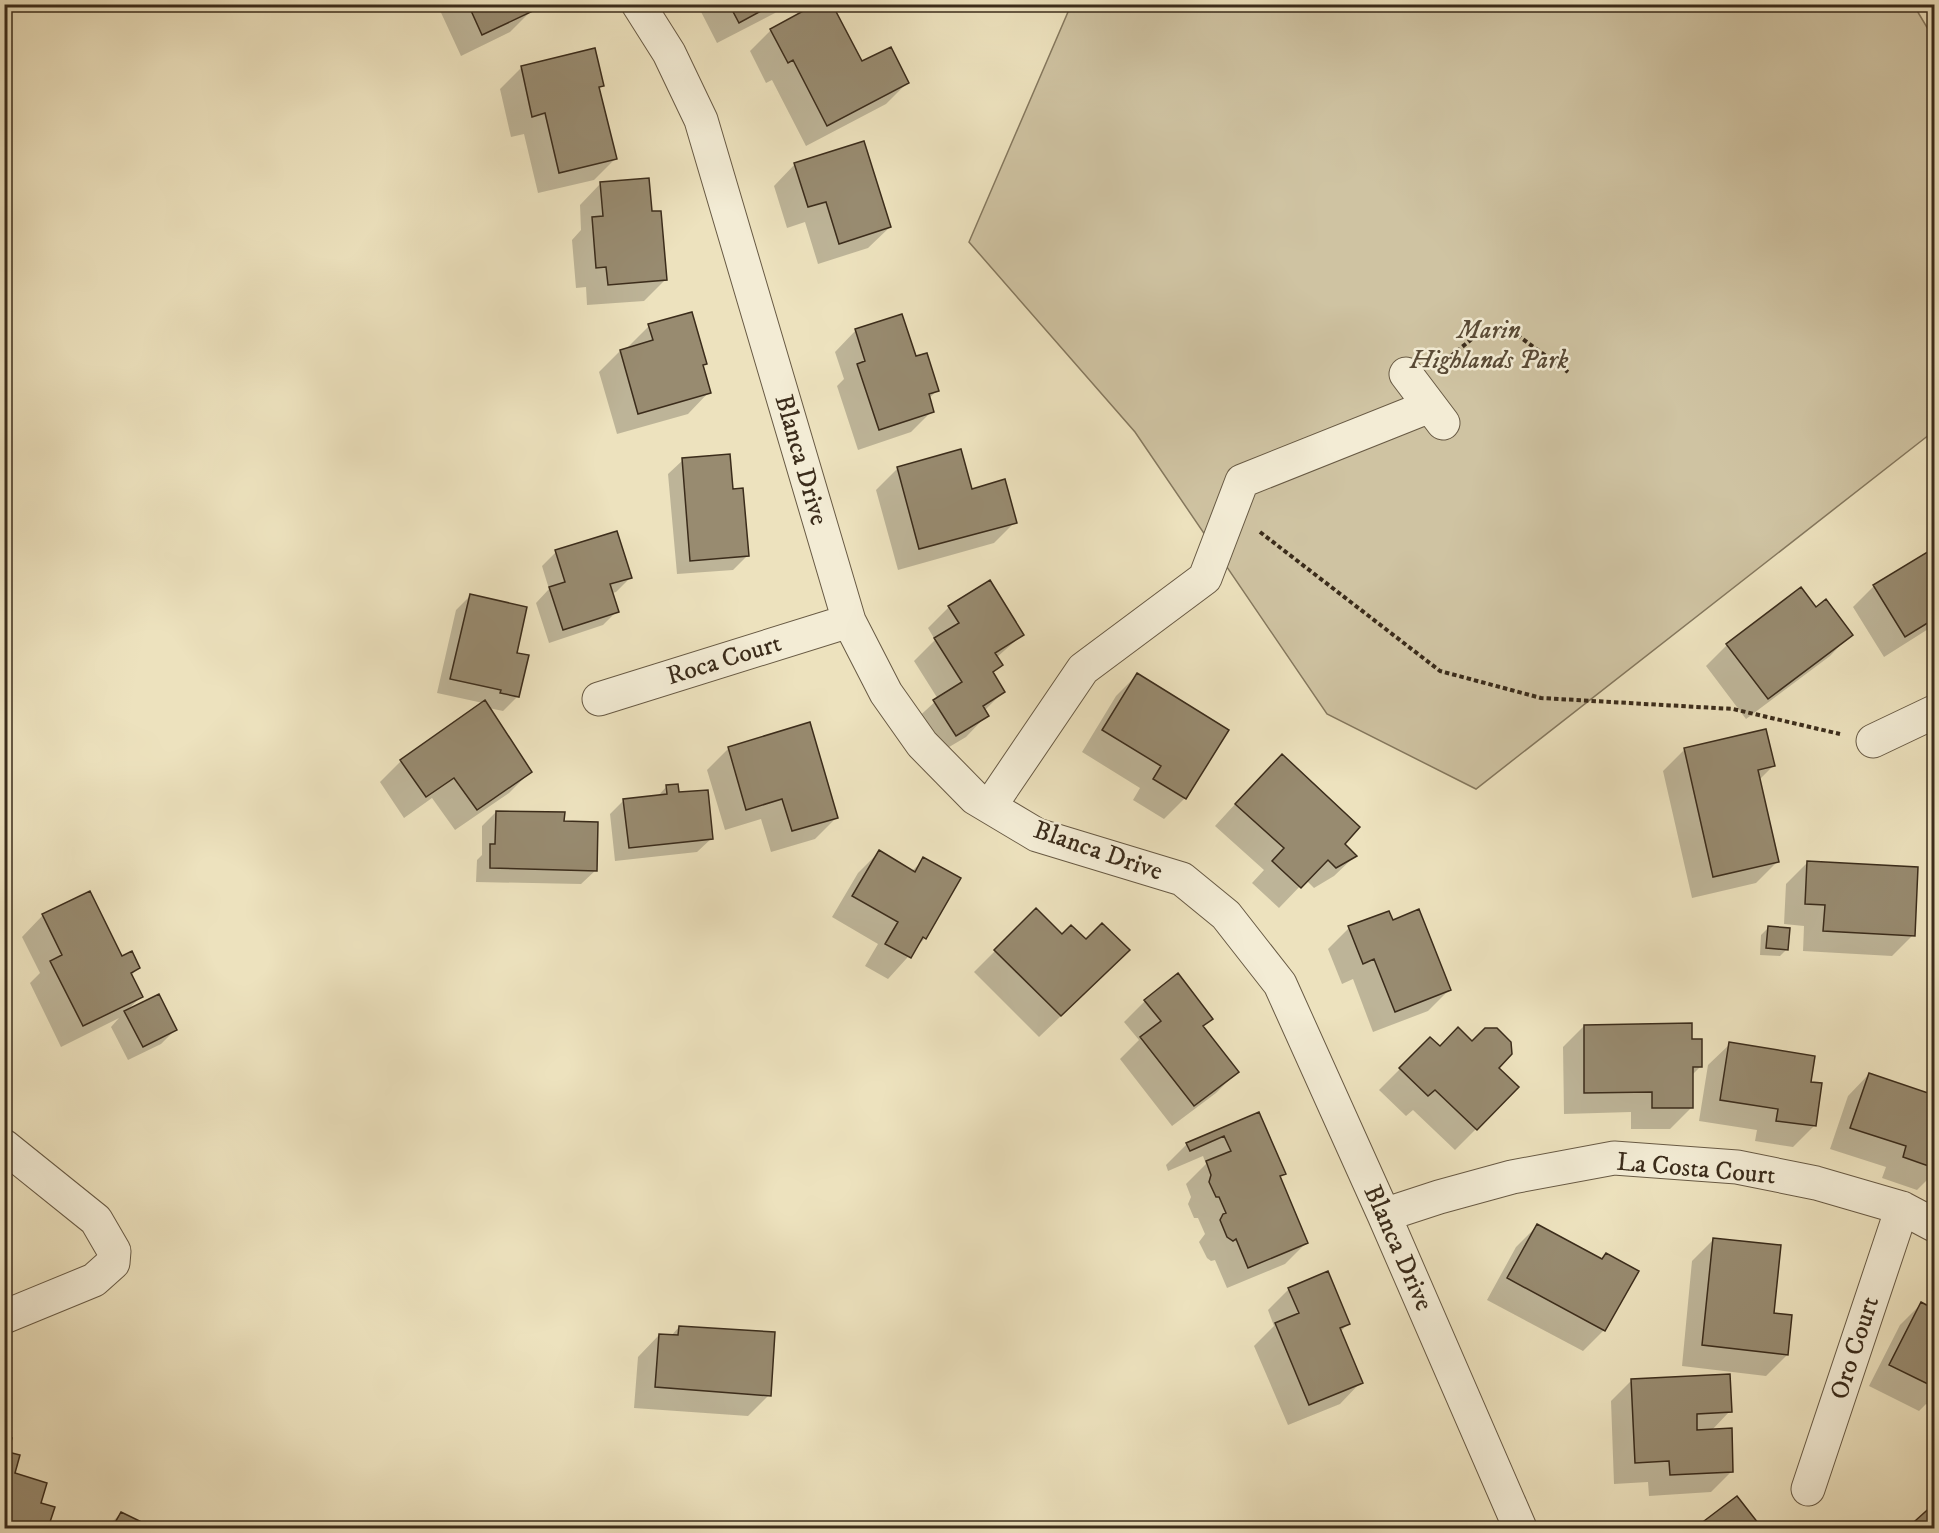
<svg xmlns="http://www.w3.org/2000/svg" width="1939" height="1533" viewBox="0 0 1939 1533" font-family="'IM FELL DW Pica',serif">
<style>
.green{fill:#cfc3a2;stroke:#85785e;stroke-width:1.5}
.shadow{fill:#0003}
.building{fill:#988b70;stroke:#3b2c1b;stroke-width:1.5}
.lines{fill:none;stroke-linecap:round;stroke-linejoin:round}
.minor-casing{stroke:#685a44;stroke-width:35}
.path{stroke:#3b2c1b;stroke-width:4;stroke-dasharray:4.5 3;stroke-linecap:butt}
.minor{stroke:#f3ecd5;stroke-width:33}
.labels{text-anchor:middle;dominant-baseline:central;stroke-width:5;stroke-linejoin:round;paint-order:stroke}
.park-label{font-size:26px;font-style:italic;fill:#594a36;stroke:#f3ecd5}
.street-label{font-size:26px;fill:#3b2c1b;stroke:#f3ecd5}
</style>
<rect width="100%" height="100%" fill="#ede2be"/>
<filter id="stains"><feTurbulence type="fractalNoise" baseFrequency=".00333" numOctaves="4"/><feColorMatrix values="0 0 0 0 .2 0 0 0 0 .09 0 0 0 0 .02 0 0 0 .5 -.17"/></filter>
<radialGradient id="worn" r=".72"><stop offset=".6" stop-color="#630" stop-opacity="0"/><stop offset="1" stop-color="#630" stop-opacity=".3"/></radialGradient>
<path class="green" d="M1913,4L1934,39V431L1476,789L1327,714L1135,432L969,242L1071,5Z"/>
<path class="shadow" d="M437,4H528L531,11L510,32L461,56Z
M697,4H783L775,13L717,43Z
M771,30L861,63L907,83L886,104L806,146L772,80L766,83L750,51Z
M521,68L602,86L598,90L615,159L594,180L538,193L524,134L511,137L500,89Z
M795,164L890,227L868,248L818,264L805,222L787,228L774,186Z
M601,183L651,213L665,280L644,301L587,305L586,287L576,288L572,240L581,230L580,205Z
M649,326L705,363L702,366L709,392L688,414L617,434L599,372L620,351L628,349V347Z
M856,330L915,358L938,390L928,399L932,411L911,432L858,450L837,386L844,379L835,352Z
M683,460L732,491L747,556L733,570L677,574L668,474Z
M898,468L971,491L1015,522L994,543L898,570L876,490Z
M1934,549V629L1933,626L1884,657L1853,607L1874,586Z
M556,552L630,578L616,592L612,593L617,611L603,625L549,643L536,603L549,589L542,566Z
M470,596L515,654L518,696L503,711L489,708L513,742L510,744L530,772L509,793L455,830L432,798L404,818L380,782L401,761L483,703L437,693L456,610Z
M949,607L1022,635L996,658L1001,665L992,674L1003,692L984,711L987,715L966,737L934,756L913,722L938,699L914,661L935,640L928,628Z
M1816,609L1851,634L1830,656L1746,719L1706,666L1727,645Z
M1137,675L1185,798L1164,819L1133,800L1140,788L1082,752L1116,696Z
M729,748L836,818L815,839L771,852L761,819L725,830L707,770Z
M1684,750L1773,766L1759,780L1777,862L1756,883L1692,898L1663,771Z
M1260,777L1355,856L1334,876L1314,888L1306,880L1279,908L1252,883L1264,870L1215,826Z
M667,786L678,794L712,838L697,852L615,861L610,814L624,800L657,797Z
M496,812L563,823L596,870L581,884L476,882L477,860L482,855V826Z
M1934,833V848L1930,838Z
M879,852L912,871L924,859L925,938L888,979L865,966L878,944L832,917L858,873Z
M1807,863L1913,935L1892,956L1803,951L1804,926L1784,924L1786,884Z
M1036,910L1062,936L1086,941L1107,972L1039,1037L974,972Z
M43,915L138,968L131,976L141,997L126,1011L175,1030L161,1044L128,1060L111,1027L119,1018L61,1047L30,983L40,973L22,937Z
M1392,922L1449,990L1428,1011L1373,1032L1353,979L1342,984L1328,949L1349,928Z
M1768,928L1787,949L1780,956L1760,955L1761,935Z
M1145,1001L1211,1018L1202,1028L1237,1072L1216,1093L1172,1126L1120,1059L1139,1040L1124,1022Z
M1584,1026L1691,1041L1701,1066L1691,1076V1108L1670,1129H1631V1112L1564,1114L1563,1047Z
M1430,1039L1440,1048L1472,1043L1497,1068L1476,1129L1455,1150L1413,1110L1406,1116L1379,1090Z
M1730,1044L1809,1083L1814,1126L1793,1147L1755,1141L1757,1130L1699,1121L1708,1065Z
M1869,1074L1934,1097V1173L1917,1190L1882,1178L1886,1167L1830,1149L1848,1096Z
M1258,1114L1284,1173L1279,1178L1306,1243L1285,1264L1227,1288L1215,1260L1211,1261L1207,1258L1199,1242L1205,1234L1198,1218H1194L1188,1204L1191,1197L1186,1184L1206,1164L1203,1156L1168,1171L1166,1165L1187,1144Z
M1537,1226L1600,1260L1606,1254L1604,1330L1583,1351L1487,1300L1516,1247Z
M1713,1240L1772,1315L1787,1355L1766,1376L1682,1366L1692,1261Z
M1289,1289L1348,1324L1340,1332L1361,1382L1340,1404L1288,1425L1254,1346L1274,1326L1268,1310Z
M1921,1304L1934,1310V1409L1926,1404L1919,1411L1869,1386L1900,1325Z
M679,1327L769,1395L748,1416L634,1408L638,1357L659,1335L671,1336Z
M1632,1380L1730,1411L1711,1431L1732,1471L1711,1492L1649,1496L1648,1482L1614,1484L1611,1401Z
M4,1437L6,1453L13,1474L39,1504L53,1508L47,1528H4Z
M1736,1498L1760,1528H1698L1705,1522Z
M1934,1506V1528H1910L1916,1522Z
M121,1513L151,1528H106Z"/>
<path class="building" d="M468,4H529L533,11L482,35Z
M729,4H774L739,23Z
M816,4H832L862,61L891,47L909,83L827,126L793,60L788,63L770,29Z
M595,48L604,86L599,87L617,159L559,173L545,113L532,117L521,66Z
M864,141L891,227L839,244L826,202L808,207L794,163Z
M649,178L652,211H661L667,280L608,285L606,267L596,268L592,217L603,216L600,182Z
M692,312L707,364L703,365L711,393L638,414L620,350L653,340L648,324Z
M902,314L916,356L927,353L939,391L929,394L934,412L879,430L857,364L865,361L855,329Z
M961,449L972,489L1005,479L1017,523L919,549L897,467Z
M730,454L733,489L743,488L749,556L690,561L682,458Z
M617,531L632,578L610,584L619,612L563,630L549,587L565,582L555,550Z
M1934,548V619L1905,637L1873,585Z
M990,580L1024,635L995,653L1003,665L993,672L1005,692L983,706L989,716L956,736L933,700L962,682L934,638L959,623L948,606Z
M1801,587L1816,607L1826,599L1853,635L1768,699L1726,644Z
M470,594L527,607L517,653L529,655L519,697L500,693L501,690L450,679Z
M1137,673L1229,730L1186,799L1153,779L1161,766L1102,730Z
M485,700L532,772L477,810L454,778L426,797L400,760Z
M810,722L838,818L792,831L782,799L746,810L728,747Z
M1766,729L1775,766L1758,770L1779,862L1713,877L1684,748Z
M1282,754L1360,827L1345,844L1357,856L1336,868L1328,860L1301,888L1272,861L1284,848L1235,804Z
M678,784L679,792L708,790L713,839L629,848L623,799L667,794L666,785Z
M496,811L565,812L564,821L598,822L597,871L490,868V844H495Z
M879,850L915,872L923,857L961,878L926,939L923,937L911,958L885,944L898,922L852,896Z
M1807,861L1918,867L1915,936L1823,931L1825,905L1805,904Z
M90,891L122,956L132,951L140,968L131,973L143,997L83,1026L50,961L62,955L42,914Z
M1036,908L1062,934L1071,925L1086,939L1102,923L1130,950L1061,1016L994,950Z
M1419,909L1451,990L1395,1012L1374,959L1363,964L1348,926L1389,911L1393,920Z
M1768,926L1790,928L1788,950L1766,948Z
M1178,973L1213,1019L1203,1026L1239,1072L1194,1106L1140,1037L1161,1021L1144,1000Z
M159,994L177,1030L143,1047L124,1011Z
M1692,1023V1039H1702V1067H1693V1108H1652V1092L1584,1093V1025Z
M1458,1027L1472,1041L1485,1028H1497L1511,1042L1512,1054L1499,1068L1519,1087L1477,1130L1435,1090L1428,1096L1399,1068L1430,1037L1440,1046Z
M1729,1042L1815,1056L1811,1082L1822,1083L1816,1126L1776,1121L1778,1109L1720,1100Z
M1869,1073L1934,1095V1168L1903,1157L1906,1146L1850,1128Z
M1259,1112L1286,1174L1280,1176L1308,1243L1248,1268L1236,1239L1233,1241L1227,1237L1220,1220L1223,1214L1226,1213L1219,1197H1216L1209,1182L1211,1175L1206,1161L1231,1151L1224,1136L1190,1151L1186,1143Z
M1537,1224L1602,1259L1606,1253L1639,1271L1605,1331L1507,1278Z
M1713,1238L1781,1245L1774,1313L1792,1315L1788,1355L1702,1345Z
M1328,1271L1350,1324L1340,1328L1363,1383L1309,1405L1275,1323L1299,1313L1288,1288Z
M1921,1302L1934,1309V1387L1889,1365Z
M679,1326L775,1332L771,1396L655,1387L659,1334L678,1335Z
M1730,1374L1732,1412L1697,1414V1430L1732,1428L1733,1472L1670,1475L1669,1461L1635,1463L1631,1379Z
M4,1436L12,1438L8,1452L20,1455L15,1473L47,1483L41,1503L55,1507L48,1528H4Z
M1737,1496L1762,1528H1710L1704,1521Z
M1934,1504V1528H1922L1915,1521Z
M121,1512L154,1528H112Z"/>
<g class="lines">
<g class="minor-casing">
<path id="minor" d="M638,4L669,53L701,120L849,621L886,693L922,744L975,798L1037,835L1182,879L1226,915L1280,984L1384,1215L1520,1528
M1406,374L1443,423
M599,699L849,621
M1873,741L1934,712
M990,806L1083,669L1205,578L1242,481L1430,406
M4,1146L96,1220L114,1251L113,1263L94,1280L4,1317
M1384,1215L1439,1197L1512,1177L1614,1158L1737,1167L1816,1183L1902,1208L1934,1225
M1808,1489L1902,1208"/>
</g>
<path class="path" d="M1445,370L1451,356L1473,338L1494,331L1513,332L1568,372
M1260,532L1440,671L1541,698L1733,709L1840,734"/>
<use href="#minor" class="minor"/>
</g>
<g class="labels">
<g class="park-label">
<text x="1489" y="330">Marin<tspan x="1489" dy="30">Highlands Park</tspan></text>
</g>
<g class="street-label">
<text transform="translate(801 460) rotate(74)">Blanca Drive</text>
<text transform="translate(724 660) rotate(-17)">Roca Court</text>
<text transform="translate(1098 851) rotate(19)">Blanca Drive</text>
<text transform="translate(1696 1169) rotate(5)">La Costa Court</text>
<text transform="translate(1398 1248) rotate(66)">Blanca Drive</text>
<text transform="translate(1855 1348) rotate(-72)">Oro Court</text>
</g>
</g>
<rect width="1939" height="1533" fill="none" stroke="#ede2be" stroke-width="24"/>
<rect x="6" y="6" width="1927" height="1521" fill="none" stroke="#3b2c1b" stroke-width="3"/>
<rect x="12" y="12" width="1915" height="1509" fill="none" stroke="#3b2c1b" stroke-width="1.5"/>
<rect width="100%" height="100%" filter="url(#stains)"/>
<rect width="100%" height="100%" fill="url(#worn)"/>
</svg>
